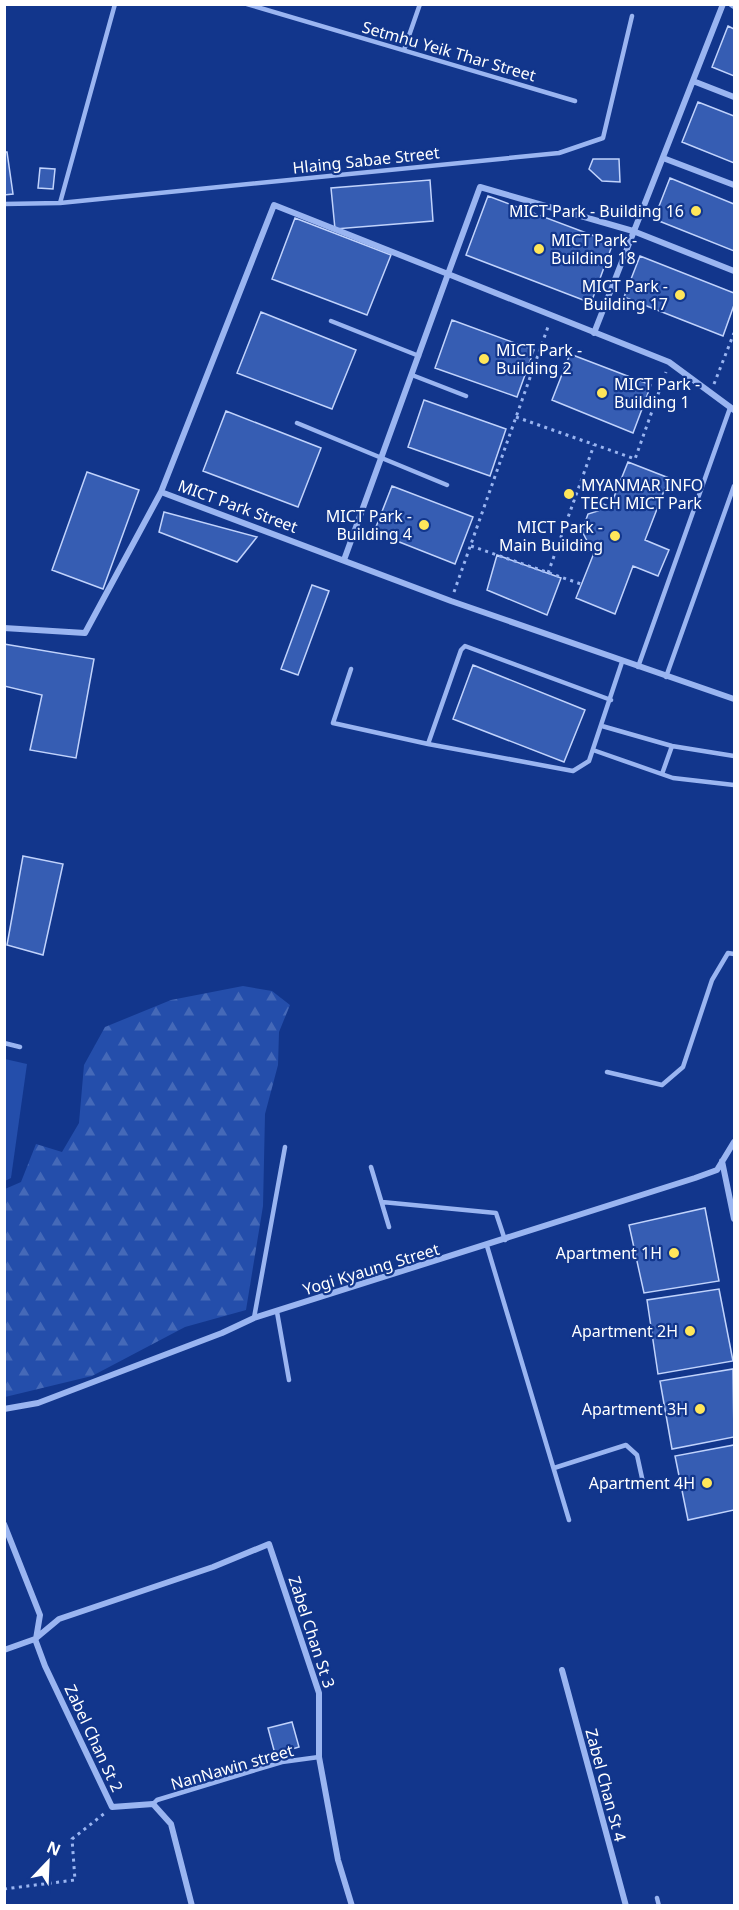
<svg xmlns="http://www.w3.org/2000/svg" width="739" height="1910" viewBox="0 0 739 1910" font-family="'Noto Sans',sans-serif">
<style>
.forest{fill:url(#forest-firs)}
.pitch{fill:#244eab}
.building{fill:#365db3;stroke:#c1d3fc;stroke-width:1.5}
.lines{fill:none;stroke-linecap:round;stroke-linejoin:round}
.path{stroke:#9ab5f1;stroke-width:3;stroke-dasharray:3 4.5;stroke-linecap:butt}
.lane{stroke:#9ab5f1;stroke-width:4.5}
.street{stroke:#9ab5f1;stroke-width:6}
.poi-dot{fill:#ffe65a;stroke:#12368c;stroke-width:2}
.labels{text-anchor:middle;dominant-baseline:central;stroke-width:4.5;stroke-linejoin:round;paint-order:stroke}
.street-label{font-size:16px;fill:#fff;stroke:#12368c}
.poi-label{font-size:16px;fill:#fff;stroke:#12368c;text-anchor:end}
</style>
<defs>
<pattern id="forest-firs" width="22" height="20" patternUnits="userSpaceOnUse" patternTransform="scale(1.5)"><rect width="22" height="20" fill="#244eab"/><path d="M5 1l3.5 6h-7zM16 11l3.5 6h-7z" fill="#4569b8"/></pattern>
</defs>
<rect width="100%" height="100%" fill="#12368c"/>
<path class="forest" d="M243,986L272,991L290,1005L279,1032L278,1065L265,1114L263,1206L246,1310L185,1327L92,1376L5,1397V1189L21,1182L36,1144L62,1152L79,1123L84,1065L105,1027L171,1000Z"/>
<path class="pitch" d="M5,1059L27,1064L11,1178L5,1181Z"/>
<path class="building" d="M728,26L734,29V76L712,67Z
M698,102L734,116V163L682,142Z
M4,152H7L13,194L4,195Z
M593,159H619L620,182L602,181L589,169Z
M40,168L55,169L53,189L38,188Z
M670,178L734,204V251L654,219Z
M430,180L433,221L335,229L331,188Z
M488,196L613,243L591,303L466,255Z
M295,218L391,255L367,315L272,279Z
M640,256L734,293V305L723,336L624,297Z
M261,312L356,350L332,409L237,373Z
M452,320L534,350L517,397L435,368Z
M570,354L651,385L633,433L552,400Z
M424,400L506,429L490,476L408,447Z
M226,411L321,448L298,507L203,471Z
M628,462L669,478L645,540L669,550L658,576L633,566L615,614L576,598L594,553L585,549L588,543L582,531L588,514L598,511L601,503L610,507Z
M87,472L139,490L103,589L52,570Z
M392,486L473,517L455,564L374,532Z
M164,512L257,537L237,562L159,532Z
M497,555L561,578L547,615L487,590Z
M312,585L329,591L298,675L281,669Z
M4,644L94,659L76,758L30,750L42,695L4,686Z
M473,665L585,710L564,762L453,719Z
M23,856L63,864L43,955L7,945Z
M705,1208L719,1281L644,1293L629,1225Z
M719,1289L733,1361L658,1374L647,1300Z
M733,1369L734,1437L672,1449L660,1381Z
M734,1445V1510L688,1520L675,1456Z
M292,1722L299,1747L275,1754L268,1728Z"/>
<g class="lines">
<path class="path" d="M714,384L734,333
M516,417L635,459L666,372
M471,546L581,584
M548,573L594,445
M454,592L549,324
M4,1889L75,1880L72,1839L105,1813"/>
<path class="lane" d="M247,4L575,101
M404,50L420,4
M60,203L115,4
M4,204L60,203L559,153L603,138L632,16
M331,321L419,356
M412,375L466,396
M297,423L447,485
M638,667L730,408
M351,669L333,723L428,744L573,771L589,761L622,662
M666,677L734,486
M602,726L672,746L734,756
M428,744L461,650L465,646L611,700
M593,750L673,778L734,785
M662,774L672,746
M4,1043L20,1047
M607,1072L662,1085L683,1067L712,980L728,953L734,954
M371,1167L389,1227
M382,1202L496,1213L505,1240
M487,1246L569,1520
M277,1312L289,1380
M254,1318L285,1147
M554,1468L626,1445L637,1455L644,1487
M153,1804L157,1800L282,1762L319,1757
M657,1898L659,1906"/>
<path class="street" d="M731,4L734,6
M693,81L734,97
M663,158L734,185
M594,333L723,4
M161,492L274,205L448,274L480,187L633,231L734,271
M344,560L448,274L669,362L734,410
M4,628L85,633L161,492L451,601L734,699
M722,1161L734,1219
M4,1409L38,1403L222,1333L254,1318L695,1178L717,1170L734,1142
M4,1524L40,1615L36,1639
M35,1639L45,1666L112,1807L153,1804L171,1824L192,1906
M4,1650L35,1639L59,1619L213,1567L269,1544L319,1693V1757L338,1860L352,1906
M562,1670L626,1906"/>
</g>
<g class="poi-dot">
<circle cx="696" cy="211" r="6"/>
<circle cx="539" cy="249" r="6"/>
<circle cx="680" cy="295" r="6"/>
<circle cx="484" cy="359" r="6"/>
<circle cx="602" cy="393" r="6"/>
<circle cx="569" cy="494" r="6"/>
<circle cx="424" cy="525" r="6"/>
<circle cx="615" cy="536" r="6"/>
<circle cx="674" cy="1253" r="6"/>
<circle cx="690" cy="1331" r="6"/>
<circle cx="700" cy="1409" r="6"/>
<circle cx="707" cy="1483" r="6"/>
</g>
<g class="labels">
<g class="street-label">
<text transform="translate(449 51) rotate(16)">Setmhu Yeik Thar Street</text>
<text transform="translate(366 160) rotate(-6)">Hlaing Sabae Street</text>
<text transform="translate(238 506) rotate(20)">MICT Park Street</text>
<text transform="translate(371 1269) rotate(-17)">Yogi Kyaung Street</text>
<text transform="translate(312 1632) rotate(72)">Zabel Chan St 3</text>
<text transform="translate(94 1738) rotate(65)">Zabel Chan St 2</text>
<text transform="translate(232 1767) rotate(-16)">NanNawin street</text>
<text transform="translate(606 1785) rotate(75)">Zabel Chan St 4</text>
</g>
<g class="poi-label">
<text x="684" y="211">MICT Park - Building 16</text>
<text x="551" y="240" text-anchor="start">MICT Park -<tspan x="551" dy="18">Building 18</tspan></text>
<text x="668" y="286">MICT Park -<tspan x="668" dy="18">Building 17</tspan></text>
<text x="496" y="350" text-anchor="start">MICT Park -<tspan x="496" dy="18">Building 2</tspan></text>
<text x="614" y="384" text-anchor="start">MICT Park -<tspan x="614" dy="18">Building 1</tspan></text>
<text x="581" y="485" text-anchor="start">MYANMAR INFO<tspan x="581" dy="18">TECH MICT Park</tspan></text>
<text x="412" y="516">MICT Park -<tspan x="412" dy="18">Building 4</tspan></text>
<text x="603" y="527">MICT Park -<tspan x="603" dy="18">Main Building</tspan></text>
<text x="662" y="1253">Apartment 1H</text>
<text x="678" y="1331">Apartment 2H</text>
<text x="688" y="1409">Apartment 3H</text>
<text x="695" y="1483">Apartment 4H</text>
</g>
</g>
<rect width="739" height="1910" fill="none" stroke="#ffffff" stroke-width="12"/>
<g transform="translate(48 1862) rotate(23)" stroke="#12368c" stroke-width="4.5" paint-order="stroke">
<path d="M0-4.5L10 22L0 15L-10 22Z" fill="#ffffff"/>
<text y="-9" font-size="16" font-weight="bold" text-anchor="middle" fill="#ffffff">N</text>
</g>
</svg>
